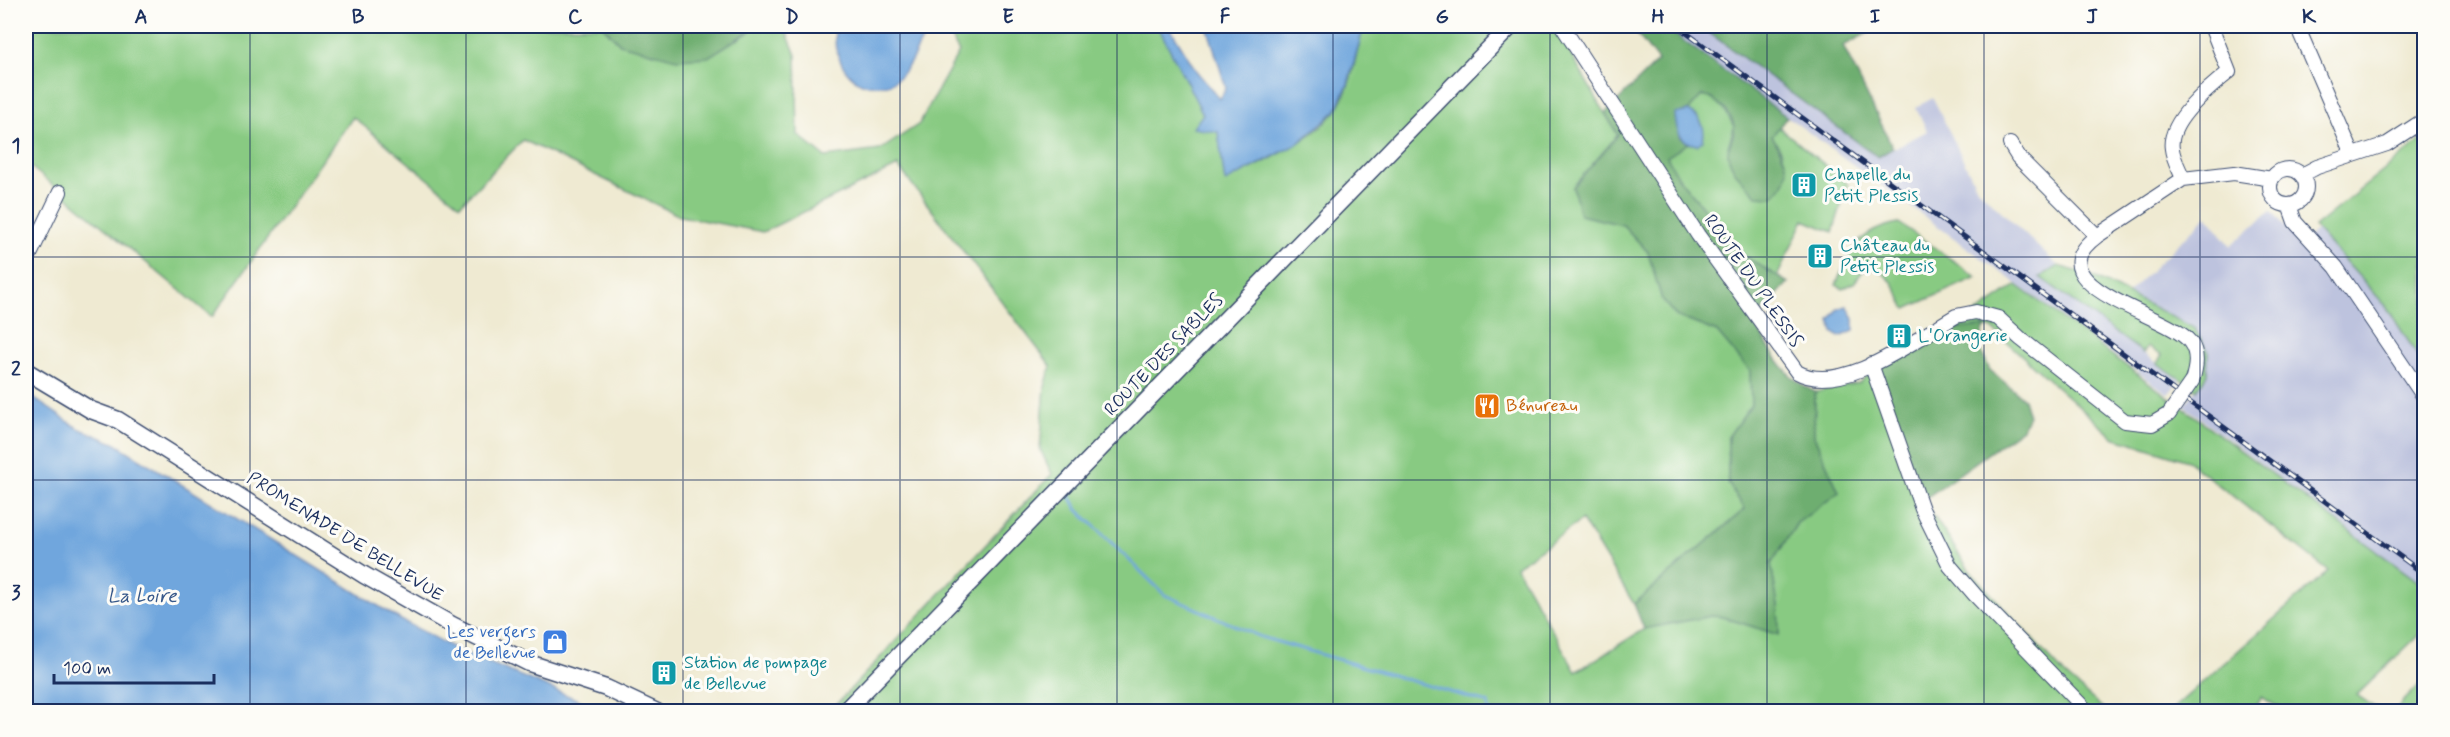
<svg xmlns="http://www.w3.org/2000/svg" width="2450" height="737" viewBox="0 0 2450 737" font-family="Mynerve,sans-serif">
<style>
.industrial{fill:#bdc3de}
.green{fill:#88ca82;stroke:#527c70;stroke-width:1.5}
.forest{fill:#6eae70;stroke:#446e67;stroke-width:1.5}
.water{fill:#6fa6dd;stroke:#456a9e;stroke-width:1.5}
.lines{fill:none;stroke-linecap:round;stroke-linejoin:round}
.stream{stroke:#6fa6dd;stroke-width:3}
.minor-casing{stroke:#3b4b6f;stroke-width:16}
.tertiary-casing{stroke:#3b4b6f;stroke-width:19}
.minor{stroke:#fff;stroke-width:14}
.tertiary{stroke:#fff;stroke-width:16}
.rail-casing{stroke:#1b2f5e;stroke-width:5}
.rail{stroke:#fdfcf7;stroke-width:3;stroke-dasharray:9;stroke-linecap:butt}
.minor-bridge-casing{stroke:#3b4b6f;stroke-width:16;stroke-linecap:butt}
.minor-bridge{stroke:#fff;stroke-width:14}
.grid{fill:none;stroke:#1b2f5e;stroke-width:1.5;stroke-opacity:0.55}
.labels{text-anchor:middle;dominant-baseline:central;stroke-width:6;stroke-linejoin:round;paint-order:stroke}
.culture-label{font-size:18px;fill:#0d838f;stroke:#fdfcf7;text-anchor:start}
.street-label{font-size:18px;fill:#1b2f5e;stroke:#fdfcf7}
.food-label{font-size:18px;fill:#c56008;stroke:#fdfcf7;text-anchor:start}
.shop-label{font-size:18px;fill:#366cbe;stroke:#fdfcf7;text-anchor:end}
.water-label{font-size:20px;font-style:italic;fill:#38598a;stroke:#fdfcf7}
.neatline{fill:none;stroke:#1b2f5e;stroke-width:2}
.grid-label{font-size:20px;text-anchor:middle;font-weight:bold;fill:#1b2f5e}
</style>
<rect width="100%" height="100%" fill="#fdfcf7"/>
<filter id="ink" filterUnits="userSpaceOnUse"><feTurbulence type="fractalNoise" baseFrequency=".0167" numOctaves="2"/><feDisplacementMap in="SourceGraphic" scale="12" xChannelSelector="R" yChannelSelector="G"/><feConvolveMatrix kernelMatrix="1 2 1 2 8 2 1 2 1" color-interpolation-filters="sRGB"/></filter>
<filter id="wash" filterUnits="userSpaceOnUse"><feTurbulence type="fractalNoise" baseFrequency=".008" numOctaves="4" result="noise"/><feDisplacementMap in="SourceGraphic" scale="24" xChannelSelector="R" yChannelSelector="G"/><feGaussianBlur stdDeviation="1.35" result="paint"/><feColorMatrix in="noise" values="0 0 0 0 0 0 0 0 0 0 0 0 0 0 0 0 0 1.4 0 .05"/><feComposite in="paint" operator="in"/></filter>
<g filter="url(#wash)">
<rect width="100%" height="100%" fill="#efead2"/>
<path class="industrial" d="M1663,26H1700L1878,157L1927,131L1916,107L1933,98L1977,188L2058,266L2040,277L2180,380L2168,394Z
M2271,210L2300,244L2317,230L2386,306L2424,366V586L2184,406L2207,374L2126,295L2207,216L2231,246Z"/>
<path class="green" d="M26,26H603L620,44L737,40L758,26H784L796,55L798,135L825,157L880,150L919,124L959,52L952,40L971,26H1158L1203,114L1218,132L1225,181C1257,167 1314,139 1335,112C1351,91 1355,58 1362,33L1367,26H1554L1618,135L1573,187L1580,214L1623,225L1648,252L1662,300L1676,316L1717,332L1750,370L1751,405L1728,437V483L1745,509L1634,604L1582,520L1516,567L1576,672L1644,629L1716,615L1779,635L1778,606L1771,564L1797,523L1839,492L1814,436L1815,392L1859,383L1878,365L1923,500L1970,571L2065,675L2106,711H830L1052,474L1040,449L1045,387L1051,366L898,166L763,232L680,216L523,140L460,205L353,117L212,317L26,163Z
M1702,95C1719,99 1727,112 1734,127L1728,147L1782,152L1772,136L1779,127L1848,184L1833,232L1804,220L1777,277L1743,255L1680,180L1666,157L1688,143L1697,145V116L1688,111Z
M2424,138V366L2386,306L2314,227Z
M1899,223L1977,277L1906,309L1893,283L1877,268L1863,271L1854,283L1843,289L1836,285C1850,251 1858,230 1899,223Z
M2058,266L2090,275L2194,328L2208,352L2207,374L2197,390L2157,363L2162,356L2148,346L2143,353L2040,277Z
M2017,285L2424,586V630L2357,695L2380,711H2284L2262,697L2253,711H2170L2328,571L2188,461L2113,437L1991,328L1954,329Z
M2424,680V711H2394Z"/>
<path class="forest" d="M603,26H758L708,57L677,59L620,44Z
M1631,26H1663L1787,117L1772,136C1787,160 1796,177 1772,197L1757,196C1746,185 1734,174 1729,159C1725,147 1735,138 1734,127C1732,112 1714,98 1702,95L1688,111L1682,112L1679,137L1688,143L1667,157L1680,180L1743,255L1788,283L1753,321C1770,349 1784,378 1815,392L1814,436L1839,492L1797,523L1771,564L1778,606L1779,635L1716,615L1644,629L1634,604L1745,509L1728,483V437L1751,405L1750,371L1717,332L1676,316L1662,300L1648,252L1623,225L1580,215L1573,187L1618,135L1605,113L1658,61Z
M1700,26H1881L1843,46L1893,148L1878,157Z
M1985,326L1979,346L1990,370L2024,399L2029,416L2022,429L1923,500L1878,365L1954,329Z"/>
<path class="water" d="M835,26H931C917,43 912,71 891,83C888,85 882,84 878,85C846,88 832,52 835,26Z
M1158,26H1169L1197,72L1220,99L1226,88L1207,26H1367L1362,33L1348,84L1336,111L1297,144L1225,182L1218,132L1193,128L1203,114Z
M1688,111C1701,117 1706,126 1703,140L1697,145C1679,142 1676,130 1675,114Z
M1847,306L1854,318V331L1839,337L1833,332L1830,320L1838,309Z
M26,393L78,428L116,444L401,620L456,649L605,711H26Z"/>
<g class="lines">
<path class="stream" d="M1068,493L1078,510L1165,595L1261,637L1488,703L1489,712"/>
</g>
</g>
<g filter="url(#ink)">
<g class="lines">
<g class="minor-casing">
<path id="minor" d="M1562,26L1698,235L1797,372C1841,397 1916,339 1956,316L1976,312L1998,318L2021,339L2125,421L2152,424L2169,414
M2297,26L2353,155
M2010,144L2018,157L2097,236
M2270 187a18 18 0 1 1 36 0a18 18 0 1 1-36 0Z
M2302,175L2317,167L2387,144L2424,120
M2183,179C2180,170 2173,159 2172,149C2167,122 2210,87 2229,72L2211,26
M2289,205L2295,222L2336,267L2424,397
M26,263L60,192
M1871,364L1922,509L1950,566L1975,595L2088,712
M2192,381C2196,368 2199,354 2190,342C2169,314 2029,286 2097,236L2183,179L2234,173L2272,179"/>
</g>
<g class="tertiary-casing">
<path id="tertiary" d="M26,371L91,410L118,420L364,575L452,625L529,663L606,688L657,712
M844,712L1511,26"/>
</g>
<use href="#minor" class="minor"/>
<use href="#tertiary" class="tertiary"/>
<g class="rail-casing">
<path id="rail" d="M1677,26L2424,574"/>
</g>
<use href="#rail" class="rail"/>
<g class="minor-bridge-casing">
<path id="minor-bridge" d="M2169,414L2192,381"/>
</g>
<use href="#minor-bridge" class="minor-bridge"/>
</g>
</g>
<path class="grid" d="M250,26V712M466,26V712M683,26V712M900,26V712M1117,26V712M1333,26V712M1550,26V712M1767,26V712M1984,26V712M2200,26V712M26,257H2424M26,480H2424"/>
<defs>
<g id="building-square" transform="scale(1.35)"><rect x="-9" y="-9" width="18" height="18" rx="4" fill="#0f9aa8" stroke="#fdfcf7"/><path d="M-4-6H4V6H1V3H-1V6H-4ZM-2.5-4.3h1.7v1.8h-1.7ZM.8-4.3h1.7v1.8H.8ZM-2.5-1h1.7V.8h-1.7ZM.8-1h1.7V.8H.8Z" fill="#fff"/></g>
<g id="restaurant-square" transform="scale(1.35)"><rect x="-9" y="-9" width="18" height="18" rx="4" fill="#e8710a" stroke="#fdfcf7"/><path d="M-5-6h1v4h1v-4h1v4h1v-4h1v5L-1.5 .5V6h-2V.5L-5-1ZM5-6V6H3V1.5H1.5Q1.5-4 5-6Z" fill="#fff"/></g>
<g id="shop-square" transform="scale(1.35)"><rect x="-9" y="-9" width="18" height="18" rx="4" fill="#3f7fe0" stroke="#fdfcf7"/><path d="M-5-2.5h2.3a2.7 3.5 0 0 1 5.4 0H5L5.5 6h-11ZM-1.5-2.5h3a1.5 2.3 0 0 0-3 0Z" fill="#fff"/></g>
</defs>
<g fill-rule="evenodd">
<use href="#building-square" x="1804" y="185"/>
<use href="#building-square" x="1820" y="256"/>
<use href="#building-square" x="1899" y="336"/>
<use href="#restaurant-square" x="1487" y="406"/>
<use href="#shop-square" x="555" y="642"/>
<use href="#building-square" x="664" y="673"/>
</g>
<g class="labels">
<g class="culture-label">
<text x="1824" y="175">Chapelle du<tspan x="1824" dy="21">Petit Plessis</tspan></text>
<text x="1840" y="246">Château du<tspan x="1840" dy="21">Petit Plessis</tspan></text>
<text x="1918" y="336">L'Orangerie</text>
<text x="684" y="663">Station de pompage<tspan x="684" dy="21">de Bellevue</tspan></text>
</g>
<g class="street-label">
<text transform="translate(1753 281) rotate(55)">ROUTE DU PLESSIS</text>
<text transform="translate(1164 355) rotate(-46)">ROUTE DES SABLES</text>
<text transform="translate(345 537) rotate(32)">PROMENADE DE BELLEVUE</text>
</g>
<g class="food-label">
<text x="1506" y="406">Bénureau</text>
</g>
<g class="shop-label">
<text x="536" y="632">Les vergers<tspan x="536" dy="21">de Bellevue</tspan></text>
</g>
<g class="water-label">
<text x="142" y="596">La Loire</text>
</g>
</g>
<rect width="2450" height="737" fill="none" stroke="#fdfcf7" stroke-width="66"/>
<path d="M54 674v9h160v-9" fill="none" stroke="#1b2f5e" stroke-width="3"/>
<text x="63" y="674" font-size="18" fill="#1b2f5e" stroke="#fdfcf7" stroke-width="4.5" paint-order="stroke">100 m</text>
<rect x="33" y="33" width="2384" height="671" class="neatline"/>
<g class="grid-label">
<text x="141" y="23">A</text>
<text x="358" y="23">B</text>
<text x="575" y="23">C</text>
<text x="792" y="23">D</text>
<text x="1008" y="23">E</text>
<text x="1225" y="23">F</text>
<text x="1442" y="23">G</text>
<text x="1658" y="23">H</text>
<text x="1875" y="23">I</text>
<text x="2092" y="23">J</text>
<text x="2309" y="23">K</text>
<text x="16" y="152">1</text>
<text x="16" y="375">2</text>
<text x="16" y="599">3</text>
</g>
</svg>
